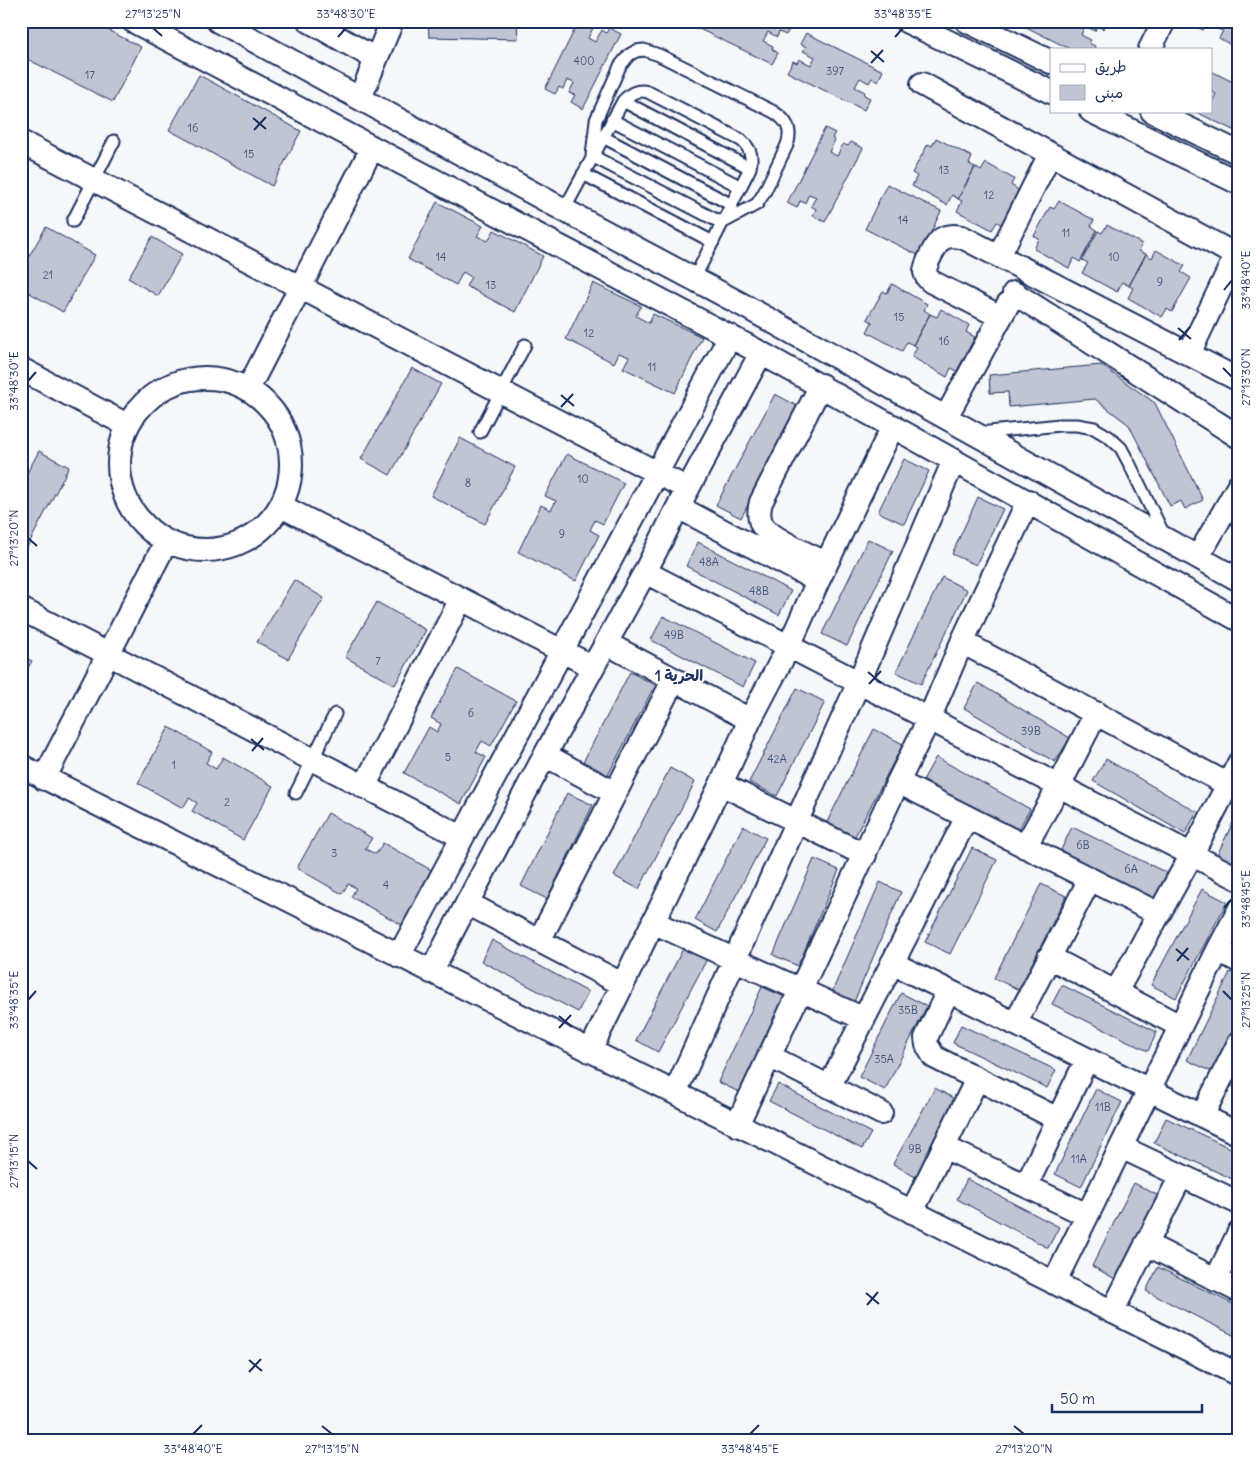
<svg xmlns="http://www.w3.org/2000/svg" width="1260" height="1462" viewBox="0 0 1260 1462" font-family="Delius,'Playpen Sans Arabic',sans-serif">
<style>
.building{fill:#c0c4d3;stroke:#1b2f5e}
.lines{fill:none;stroke-linecap:round;stroke-linejoin:round}
.lane-casing{stroke:#1b2f5e;stroke-width:15}
.street-casing{stroke:#1b2f5e;stroke-width:26}
.lane{stroke:#fff;stroke-width:11}
.street{stroke:#fff;stroke-width:22}
.ticks{fill:none;stroke:#1b2f5e;stroke-width:2}
.labels{text-anchor:middle;dominant-baseline:central;stroke-width:4;stroke-linejoin:round;paint-order:stroke}
.number-label{font-size:11px;fill:#44547b}
.neighbourhood-label{font-size:15px;font-weight:bold;fill:#1b2f5e;stroke:#fff}
.neatline{fill:none;stroke:#1b2f5e;stroke-width:2}
.ticks-label{font-size:12px;text-anchor:middle;fill:#1b2f5e}
</style>
<rect width="100%" height="100%" fill="#f6f7f9"/>
<filter id="ink" filterUnits="userSpaceOnUse"><feTurbulence type="fractalNoise" baseFrequency=".02" numOctaves="2"/><feDisplacementMap in="SourceGraphic" scale="10" xChannelSelector="R" yChannelSelector="G"/><feConvolveMatrix kernelMatrix="1 2 1 2 8 2 1 2 1" color-interpolation-filters="sRGB"/></filter>
<g filter="url(#ink)">
<path class="building" d="M22,21H90L141,47L113,102L21,56Z
M428,21H517L518,39L429,37Z
M579,21H592L591,25L594,26L588,38L595,42L602,30L606,33L609,28L621,34L583,109L571,102L575,95L569,93L574,83L567,80L563,89L559,87L555,94L545,89Z
M698,21H783L791,25L786,35L779,32L777,37L768,32L763,41L773,46L772,49L778,53L772,64L695,27Z
M1014,21H1107L1103,29L1097,26L1095,31L1085,26L1081,35L1091,40L1089,43L1095,46L1094,49H1070Z
M1194,21H1213L1211,25L1206,23L1203,30L1193,25Z
M1221,21H1239V29L1231,45L1219,38L1223,31L1217,29Z
M806,33L883,71L878,81L872,78L869,83L860,78L855,87L865,92L864,95L870,98L864,110L787,72L793,61L797,63L799,59L811,65L815,57L803,51L806,47L800,44Z
M1211,71L1239,85V133L1194,111H1211V101L1212,102L1216,94L1211,91Z
M199,75L301,131L272,186L169,130Z
M825,128L835,133L832,138L835,140L829,152L837,156L843,144L848,146L851,142L863,148L825,222L813,216L816,209L811,206L816,197L809,194L805,203L800,201L797,208L787,203Z
M936,138L972,157L969,164L975,167L958,199L952,195L947,205L912,186L917,176L912,173L928,144L932,146Z
M986,163L1014,179L1011,185L1020,191L1002,225L997,222L992,230L957,211L962,201L958,199L975,167L981,171Z
M887,184L941,211L920,256L865,229Z
M1059,201L1094,220L1091,226L1097,230L1080,262L1074,258L1069,268L1034,249L1039,239L1034,236L1050,207L1054,209Z
M437,202L483,226L477,236L488,241L494,230L543,256L515,312L466,286L471,277L463,272L456,285L408,259Z
M1107,225L1142,244L1139,251L1146,254L1129,286L1122,282L1117,292L1082,273L1088,263L1082,260L1098,231L1102,233Z
M46,227L95,255L63,312L21,288V270Z
M152,237L182,254L158,296L128,278Z
M1156,250L1185,266L1181,272L1191,278L1172,312L1167,309L1162,317L1128,298L1133,288L1129,286L1146,254L1152,258Z
M593,283L641,306L636,316L649,323L653,314L702,337L675,393L623,368L629,357L619,353L614,363L566,339Z
M892,284L927,304L924,310L930,314L913,345L907,342L902,351L867,332L872,322L867,319L883,291L887,293Z
M941,309L969,325L966,332L975,337L957,371L951,368L947,377L912,357L917,347L913,345L930,314L937,317Z
M1101,365L1155,403L1203,500L1185,509L1181,501L1170,506L1129,425L1095,399L1009,407L1008,392L990,393L989,375Z
M412,368L441,384L390,475L361,459Z
M775,394L799,407L741,518L716,505Z
M460,438L515,467L485,524L431,496Z
M39,451L69,467L24,553L21,552V484Z
M567,454L624,483L603,524L595,520L590,530L599,535L576,581L518,552L541,505L551,510L556,501L545,496Z
M904,459L929,471L904,524L878,512Z
M978,497L1003,509L976,565L952,554Z
M868,539L893,551L847,646L822,634Z
M698,542L791,591L779,615L686,566Z
M942,577L967,590L921,684L896,672Z
M294,580L324,598L288,659L257,642Z
M377,602L426,630L395,685L345,657Z
M663,616L755,663L743,687L651,640Z
M21,656L32,661L21,680Z
M458,669L516,701L491,746L482,741L476,752L486,757L461,804L404,773L429,727L437,732L441,724L431,718Z
M630,672L655,685L607,777L582,764Z
M978,683L1070,738L1055,762L964,708Z
M797,688L825,702L777,796L749,782Z
M169,727L212,752L206,763L216,769L223,757L273,786L243,840L192,811L197,803L189,798L183,808L138,783Z
M874,729L903,744L854,838L826,824Z
M936,757L1030,809L1017,832L923,780Z
M1106,759L1197,812L1185,834L1093,781Z
M670,768L695,782L639,889L614,876Z
M567,793L593,805L547,899L521,886Z
M1239,810V866L1217,855Z
M328,813L372,838L365,849L376,854L383,843L433,871L402,925L351,897L356,888L348,884L342,894L297,868Z
M743,826L766,838L717,932L695,920Z
M1072,827L1167,873L1154,900L1059,854Z
M972,848L997,860L950,954L925,942Z
M814,859L839,870L798,966L773,955Z
M880,882L901,892L854,1002L832,992Z
M1041,884L1066,896L1019,990L994,978Z
M1202,889L1227,902L1176,998L1151,985Z
M492,940L588,992L578,1012L481,961Z
M684,947L707,959L658,1052L636,1040Z
M1230,972L1239,976V1022L1214,1073L1187,1060Z
M1062,985L1157,1032L1148,1051L1052,1004Z
M762,987L785,997L741,1093L718,1082Z
M901,993L927,1006L885,1090L859,1077Z
M961,1025L1056,1070L1047,1088L953,1043Z
M1239,1071V1089L1231,1086Z
M778,1084L871,1133L862,1149L769,1101Z
M935,1088L960,1102L917,1178L893,1164Z
M1096,1089L1122,1102L1081,1187L1055,1174Z
M1166,1118L1239,1152V1182L1154,1143Z
M967,1179L1059,1227L1048,1248L957,1199Z
M1134,1183L1159,1196L1117,1280L1092,1266Z
M1158,1267L1239,1307V1338L1146,1291Z"/>
<g class="lines">
<g class="lane-casing">
<path id="lane" d="M644,50L659,55L772,111C786,119 793,129 787,145L764,193L757,204L722,223L592,156L596,120L620,66L629,55L636,51Z
M623,101L750,168
M612,120L741,187
M603,137L732,205
M583,174L713,242
M564,210L623,101C631,93 637,89 648,92L741,140C750,148 753,155 750,168L694,279
M73,221L114,141
M480,432L525,345
M979,433L1060,425H1077L1094,428L1109,437L1121,448L1129,463L1164,535
M296,793L335,714"/>
</g>
<g class="street-casing">
<path id="street" d="M133,21L761,353L1239,620
M218,21L564,210L739,303L1239,580
M309,21L376,59
M906,21L1051,92
M967,21L1051,62
M1150,49L1164,21
M922,84L1239,257
M360,98L392,21
M1091,111L1239,183
M1152,111L1239,153
M21,142L688,489
M999,256L1050,154
M1014,293L1239,437
M1001,317L932,282C929,280 926,277 925,272C925,265 936,243 942,239C948,235 955,236 962,237L1239,380
M1189,354L1236,255
M21,369L127,425
M119 464a86 86 0 1 1 172 0a86 86 0 1 1-172 0Z
M821,385L761,502C759,509 758,517 762,525C770,538 811,556 826,563
M248,389L372,148
M946,417L1008,304
M281,506L593,667
M678,507L818,581
M1198,557L1239,485
M645,572L1239,879
M21,609L462,837
M962,642L1227,784
M606,643L750,720
M545,755L615,793
M21,766L1239,1375
M44,779L166,542
M898,782L1159,914
M721,784L865,855
M364,787L461,599
M1025,847L1059,786L1096,713
M467,903L622,984
M653,922L864,1019
M539,941L674,679
M1218,950L1239,961
M399,956L730,336
M1049,957L1180,1026
M892,963L1239,1134
M431,972L545,755L645,572L678,507L761,353
M948,991L926,1038L927,1045L934,1057L1058,1119
M1116,992L1192,854L1239,763
M1015,1024L1090,879
M590,1051L721,784L750,720L789,646L818,581L893,426
M769,1056L881,1113
M829,1087L967,817
M675,1093L859,682L954,460
M1202,1116L1239,1043
M737,1125L898,782L929,719L962,642L1028,501
M944,1147L1087,1215
M1121,1147L1239,1203
M1026,1186L1087,1059
M912,1212L977,1079
M1146,1244L1239,1291
M1216,1280L1239,1232
M1054,1283L1218,950L1239,910
M1112,1312L1181,1176"/>
</g>
<use href="#lane" class="lane"/>
<use href="#street" class="street"/>
</g>
</g>
<path class="ticks" d="M153,28L162,36M338,37L346,28M895,37L903,28M871,51L884,62M871,63L883,50M253,118L266,129M254,130L266,117M1224,290L1232,280M1178,328L1191,339M1179,340L1190,327M1223,368L1232,377M28,381L36,372M561,395L574,406M561,407L573,394M28,538L37,546M868,672L881,683M869,684L881,671M251,739L264,750M252,751L263,738M1224,908L1232,899M1176,949L1189,960M1177,961L1188,948M1223,991L1232,1000M28,1000L36,991M559,1016L572,1027M559,1028L571,1015M28,1161L37,1169M866,1293L879,1304M867,1305L878,1292M249,1360L262,1371M249,1372L261,1359M322,1426L332,1434M1014,1426L1024,1434M193,1434L202,1425M750,1434L759,1425"/>
<g class="labels">
<g class="number-label">
<text x="584" y="61">400</text>
<text x="835" y="71">397</text>
<text x="90" y="75">17</text>
<text x="193" y="128">16</text>
<text x="249" y="154">15</text>
<text x="944" y="170">13</text>
<text x="989" y="195">12</text>
<text x="903" y="220">14</text>
<text x="1066" y="233">11</text>
<text x="441" y="257">14</text>
<text x="1114" y="257">10</text>
<text x="48" y="275">21</text>
<text x="1160" y="282">9</text>
<text x="491" y="285">13</text>
<text x="899" y="317">15</text>
<text x="589" y="333">12</text>
<text x="944" y="341">16</text>
<text x="652" y="367">11</text>
<text x="583" y="479">10</text>
<text x="468" y="483">8</text>
<text x="562" y="534">9</text>
<text x="709" y="562">48A</text>
<text x="759" y="591">48B</text>
<text x="674" y="635">49B</text>
<text x="378" y="661">7</text>
<text x="471" y="713">6</text>
<text x="1031" y="731">39B</text>
<text x="448" y="757">5</text>
<text x="777" y="759">42A</text>
<text x="174" y="765">1</text>
<text x="227" y="802">2</text>
<text x="1083" y="845">6B</text>
<text x="334" y="853">3</text>
<text x="1131" y="869">6A</text>
<text x="386" y="885">4</text>
<text x="908" y="1010">35B</text>
<text x="884" y="1059">35A</text>
<text x="1103" y="1107">11B</text>
<text x="915" y="1149">9B</text>
<text x="1079" y="1159">11A</text>
</g>
<g class="neighbourhood-label">
<text x="679" y="675">الحرية 1</text>
</g>
</g>
<rect width="1260" height="1462" fill="none" stroke="#fff" stroke-width="55"/>
<rect x="1050" y="48" width="162" height="65" fill="#ffffff" stroke="#a4acbf"/>
<rect x="1060" y="64" width="25" height="8" fill="#ffffff" stroke="#a4acbf"/>
<text x="1095" y="72" font-size="15" fill="#1b2f5e">طريق</text>
<rect x="1060" y="85" width="25" height="15" fill="#c0c4d3" stroke="#a4acbf"/>
<text x="1095" y="98" font-size="15" fill="#1b2f5e">مبنى</text>
<path d="M1052 1404v8h150v-8" fill="none" stroke="#1b2f5e" stroke-width="2.5"/>
<text x="1060" y="1404" font-size="15" fill="#1b2f5e" stroke="#ffffff" stroke-width="4" paint-order="stroke">50 m</text>
<rect x="28" y="28" width="1204" height="1406" class="neatline"/>
<g class="ticks-label">
<text x="153" y="18">27°13'25"N</text>
<text x="346" y="18">33°48'30"E</text>
<text x="903" y="18">33°48'35"E</text>
<text transform="translate(1246 280) rotate(-90)" y="4">33°48'40"E</text>
<text transform="translate(1246 377) rotate(-90)" y="4">27°13'30"N</text>
<text transform="translate(14 381) rotate(-90)" y="4">33°48'30"E</text>
<text transform="translate(14 538) rotate(-90)" y="4">27°13'20"N</text>
<text transform="translate(1246 899) rotate(-90)" y="4">33°48'45"E</text>
<text transform="translate(1246 1000) rotate(-90)" y="4">27°13'25"N</text>
<text transform="translate(14 1000) rotate(-90)" y="4">33°48'35"E</text>
<text transform="translate(14 1161) rotate(-90)" y="4">27°13'15"N</text>
<text x="193" y="1453">33°48'40"E</text>
<text x="332" y="1453">27°13'15"N</text>
<text x="750" y="1453">33°48'45"E</text>
<text x="1024" y="1453">27°13'20"N</text>
</g>
</svg>
